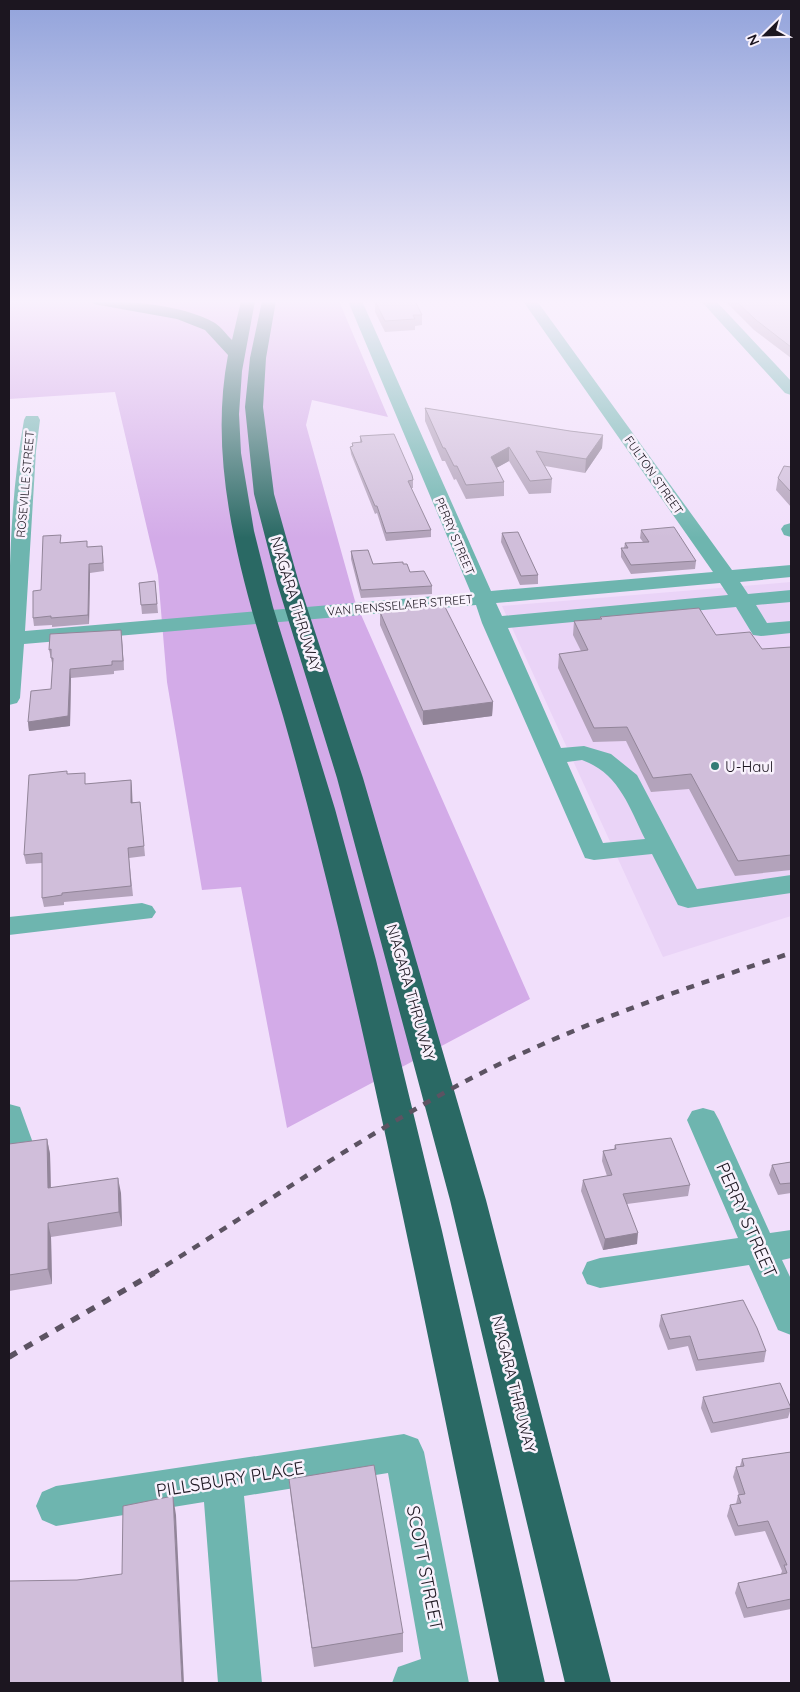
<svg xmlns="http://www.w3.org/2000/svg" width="800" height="1692" viewBox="0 0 800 1692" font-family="Quicksand,sans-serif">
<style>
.built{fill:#ead4f7}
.green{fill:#d3abe8}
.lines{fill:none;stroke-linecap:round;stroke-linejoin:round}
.minor{fill:#6eb5af;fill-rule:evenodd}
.highway{fill:#2a6964;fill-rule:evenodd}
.rail-far1{stroke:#5c5362;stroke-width:4.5;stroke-dasharray:8 8;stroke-linecap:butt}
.rail{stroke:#5c5362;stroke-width:5.5;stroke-dasharray:9 9;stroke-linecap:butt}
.wall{fill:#b3a3bb}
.shaded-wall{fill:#928599}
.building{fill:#d0beda;stroke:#928599}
.poi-dot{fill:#337b76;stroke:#f8f1fc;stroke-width:2}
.labels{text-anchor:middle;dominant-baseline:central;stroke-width:5;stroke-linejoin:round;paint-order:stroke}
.far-street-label{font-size:12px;fill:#1c1620;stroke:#f8f1fc}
.street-label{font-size:15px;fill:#1c1620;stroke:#f8f1fc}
.poi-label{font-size:15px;fill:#1c1620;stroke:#f8f1fc;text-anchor:start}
.near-street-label{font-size:18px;fill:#1c1620;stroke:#f8f1fc}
</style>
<rect width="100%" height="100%" fill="#f1dffb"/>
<path class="built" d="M791,582V916L663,957L502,606Z"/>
<path class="green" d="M9,301H339L388,417L312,400L306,425L355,601L530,999L287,1128L241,887L202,890L167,682L158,575L115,392L9,399Z"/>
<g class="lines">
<path class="minor" d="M348,301H362L491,591L713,572L523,301H537L732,570L791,565V577L740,582L748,594L791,590V602L756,605L767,623L791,621V633L761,636L753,635L736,607L508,628L561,748L584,746L611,754L637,775L697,889L791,875V893L688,908L678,905L652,854L594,860L585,858L482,623L476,605L24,644L20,698L17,703L9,705C9,610 7,514 24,420L26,416H38L40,420L36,451L25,631L471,593ZM720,583L728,595L502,616L496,603ZM582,760C619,773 629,807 645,839L603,843L567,762Z
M701,301H716L791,381V395L785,393Z
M791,523V537L784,535L781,529L784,525Z
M142,903L152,906L156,912L152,918L9,935V917Z
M9,1104L20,1107L33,1143L29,1152L17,1156L9,1153Z
M703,1108L714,1111L719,1120L770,1233L791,1230V1258L782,1260L791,1279V1335L778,1330L749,1265L600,1288L587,1284L582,1273L587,1262L600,1258L738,1238L687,1120L692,1111Z
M404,1434L418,1439L424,1452L469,1683H392L398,1667L421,1659L388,1473L244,1496L262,1683H218L204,1502L56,1526L42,1520L36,1506L42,1492L56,1486Z"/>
<path class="highway" d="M92,301C130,301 181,304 215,323C221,327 226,334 232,340L241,301H255L242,371L239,414L241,453L254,531L273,607L335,809L376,960L442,1231L545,1683H499C447,1431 398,1178 338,927C321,857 303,786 283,716C249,600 205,476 228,355L205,330L177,319L99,305L94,304Z
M262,301H276L266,358L263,407L274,494L299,583L363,778L486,1200L611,1683H565L450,1200L337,778L277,583L254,494L245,407L250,358Z"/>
<path class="rail-far1" d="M152,1274C256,1210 356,1140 464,1082C568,1027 680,990 791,953"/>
<path class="rail" d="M9,1357L154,1273"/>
</g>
<path class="wall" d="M375,301L422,315V325L415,326V330L385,332L375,312Z
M725,301H791V358L754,330Z
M425,408L570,431L603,435L602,448L585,473L545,466L552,479L551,493L529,494L509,461L496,468L504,482V496L466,499L456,479L454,480L445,461H442L425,421Z
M360,436L413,480V488H411L431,530V537L386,541L377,513L375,514L351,454L350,447H352V443H360Z
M791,467V507L776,490L778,478Z
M641,530L696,561L695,569L631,574L621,557V548H624L625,543L643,542L640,538Z
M502,533L538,575V584L520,585L501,542Z
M62,543L88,547L103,554L104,571L90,573L89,624L52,627V625L34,626L33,618L41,590Z
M351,551L373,564H403L410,572L432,586V594L361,598L351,559Z
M155,581L158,613L142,614L139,583Z
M380,612L493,702L492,716L423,725L380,625Z
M600,617L716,635L762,649L791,647V870L735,876L689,789L651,792L626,741L593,742L558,668L559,654L581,651L573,635L574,621L600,619Z
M121,630L124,670L114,671V674L71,678L70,726L29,731L28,722L51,689L53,667L49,650Z
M67,771V774L86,784L131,780L132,789V802H140L145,856L129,858L133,896L64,902V905L44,907L42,898V863L26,864L24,855Z
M47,1139L50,1154L51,1188L121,1193L122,1226L51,1237L52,1284L9,1291V1144Z
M615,1145L690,1185L688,1196L627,1204L637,1244L603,1250L581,1191L583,1180L607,1176L602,1161L603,1151L614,1149Z
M791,1162V1193L778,1195L769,1175L772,1165Z
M661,1315L766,1351L764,1362L696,1371L688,1346L668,1350L659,1326Z
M703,1397L791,1408L788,1418L711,1433L701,1408Z
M791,1452V1609L744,1618L735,1593L738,1583L781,1574L782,1571L765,1531L735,1536L727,1516L730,1505L736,1504L738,1495H739L733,1477L736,1467L740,1466L742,1459Z
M289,1479L403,1633V1652L314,1667L291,1499Z"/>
<path class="shaded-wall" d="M603,435L602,448L585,473L586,459Z
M509,447V461L491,471V457Z
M89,564L90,573L89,624L88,615Z
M121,630L122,639L124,670L123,661Z
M70,669L71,678L70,726L29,731L28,722Z
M493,702L492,716L423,725V711Z
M131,780L132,789L133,812L131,803Z
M47,1139L50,1154L51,1203L48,1188Z
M118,1178L121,1193L122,1226L119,1212Z
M48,1223L51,1237L52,1284L48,1269Z
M638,1233L637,1244L603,1250L605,1239Z
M173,1496L176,1515L184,1683H182Z"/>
<path class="building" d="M375,301H415L422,315H413L415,319L385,321Z
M736,301H791V347L756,320Z
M425,408L570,431L603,435L586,459L536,451L552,479L530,481L509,447L491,457L504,482L466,485L457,466H454L445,448H443Z
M394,434L412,475L413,480L408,481L431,530L386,533L377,506H375L350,447L353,446L352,443L362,442L360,436Z
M784,466L791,467V492L778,478Z
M674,527L696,561L631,565L621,548H628L625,543L649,542L641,530Z
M518,532L538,575L521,576L502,533Z
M61,535L60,543L87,541V547L102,546L103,563L89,564L88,615L51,618V616L33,618V591L41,590L43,536Z
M368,550L373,564L403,562V564H407L410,572L424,571L432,586L361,590L351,551Z
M155,581L157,604L141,605L139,583Z
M444,605L493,702L423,711L380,612Z
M699,608L716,635L750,632L762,649L791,647V855L738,861L691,774L653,778L627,727L594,728L559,654L588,650L574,621L602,619L600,617Z
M121,630L123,661H112V665L70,669L68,716L28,722L31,691L51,689L53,658H51V649L49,650L50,634Z
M67,771V774L85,773V784L131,780V803L140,802L144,846L128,848L131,886L62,893V895L42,898V853L24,855L29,775Z
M671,1138L690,1185L623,1194L638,1233L605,1239L583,1180L612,1175L603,1151L616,1149L615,1145Z
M47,1139L48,1188L118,1178L119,1212L48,1223V1269L9,1275V1144Z
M791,1162V1183L780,1184L772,1165Z
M743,1300L757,1328L766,1351L698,1360L690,1336L670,1339L661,1315Z
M780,1383L791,1408L713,1423L703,1397Z
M791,1452V1599L747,1608L738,1583L787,1573L784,1565H787L768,1521L738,1526L730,1505L741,1503L738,1495L745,1494L736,1467L744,1466L742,1459Z
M374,1465L403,1633L312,1648L289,1479Z
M173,1496L182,1683H9V1581L77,1580L122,1574L123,1506Z"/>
<linearGradient id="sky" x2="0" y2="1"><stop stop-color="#92a3db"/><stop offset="0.56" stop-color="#f9f1fd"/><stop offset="1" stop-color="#f9f1fd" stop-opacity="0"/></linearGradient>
<rect width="800" height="538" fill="url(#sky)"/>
<circle class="poi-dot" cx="715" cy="766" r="5"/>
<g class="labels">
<g class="far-street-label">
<text transform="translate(654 475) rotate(55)">FULTON STREET</text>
<text transform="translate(25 484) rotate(-85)">ROSEVILLE STREET</text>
<text transform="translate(455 536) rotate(67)">PERRY STREET</text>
<text transform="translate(400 605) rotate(-5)">VAN RENSSELAER STREET</text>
</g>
<g class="street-label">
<text transform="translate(296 604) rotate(73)">NIAGARA THRUWAY</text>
<text transform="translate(411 992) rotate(74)">NIAGARA THRUWAY</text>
<text transform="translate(514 1384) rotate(76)">NIAGARA THRUWAY</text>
</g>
<g class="poi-label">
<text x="725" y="766">U-Haul</text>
</g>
<g class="near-street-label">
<text transform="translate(747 1220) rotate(66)">PERRY STREET</text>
<text transform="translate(230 1479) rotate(-9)">PILLSBURY PLACE</text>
<text transform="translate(425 1568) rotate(79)">SCOTT STREET</text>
</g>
</g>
<rect width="800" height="1692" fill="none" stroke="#1c1620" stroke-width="20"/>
<g transform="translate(765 35) rotate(247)" stroke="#f8f1fc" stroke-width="4" paint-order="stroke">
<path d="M0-4L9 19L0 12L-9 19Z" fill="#1c1620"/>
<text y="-8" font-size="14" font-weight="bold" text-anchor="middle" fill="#1c1620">N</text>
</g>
</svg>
